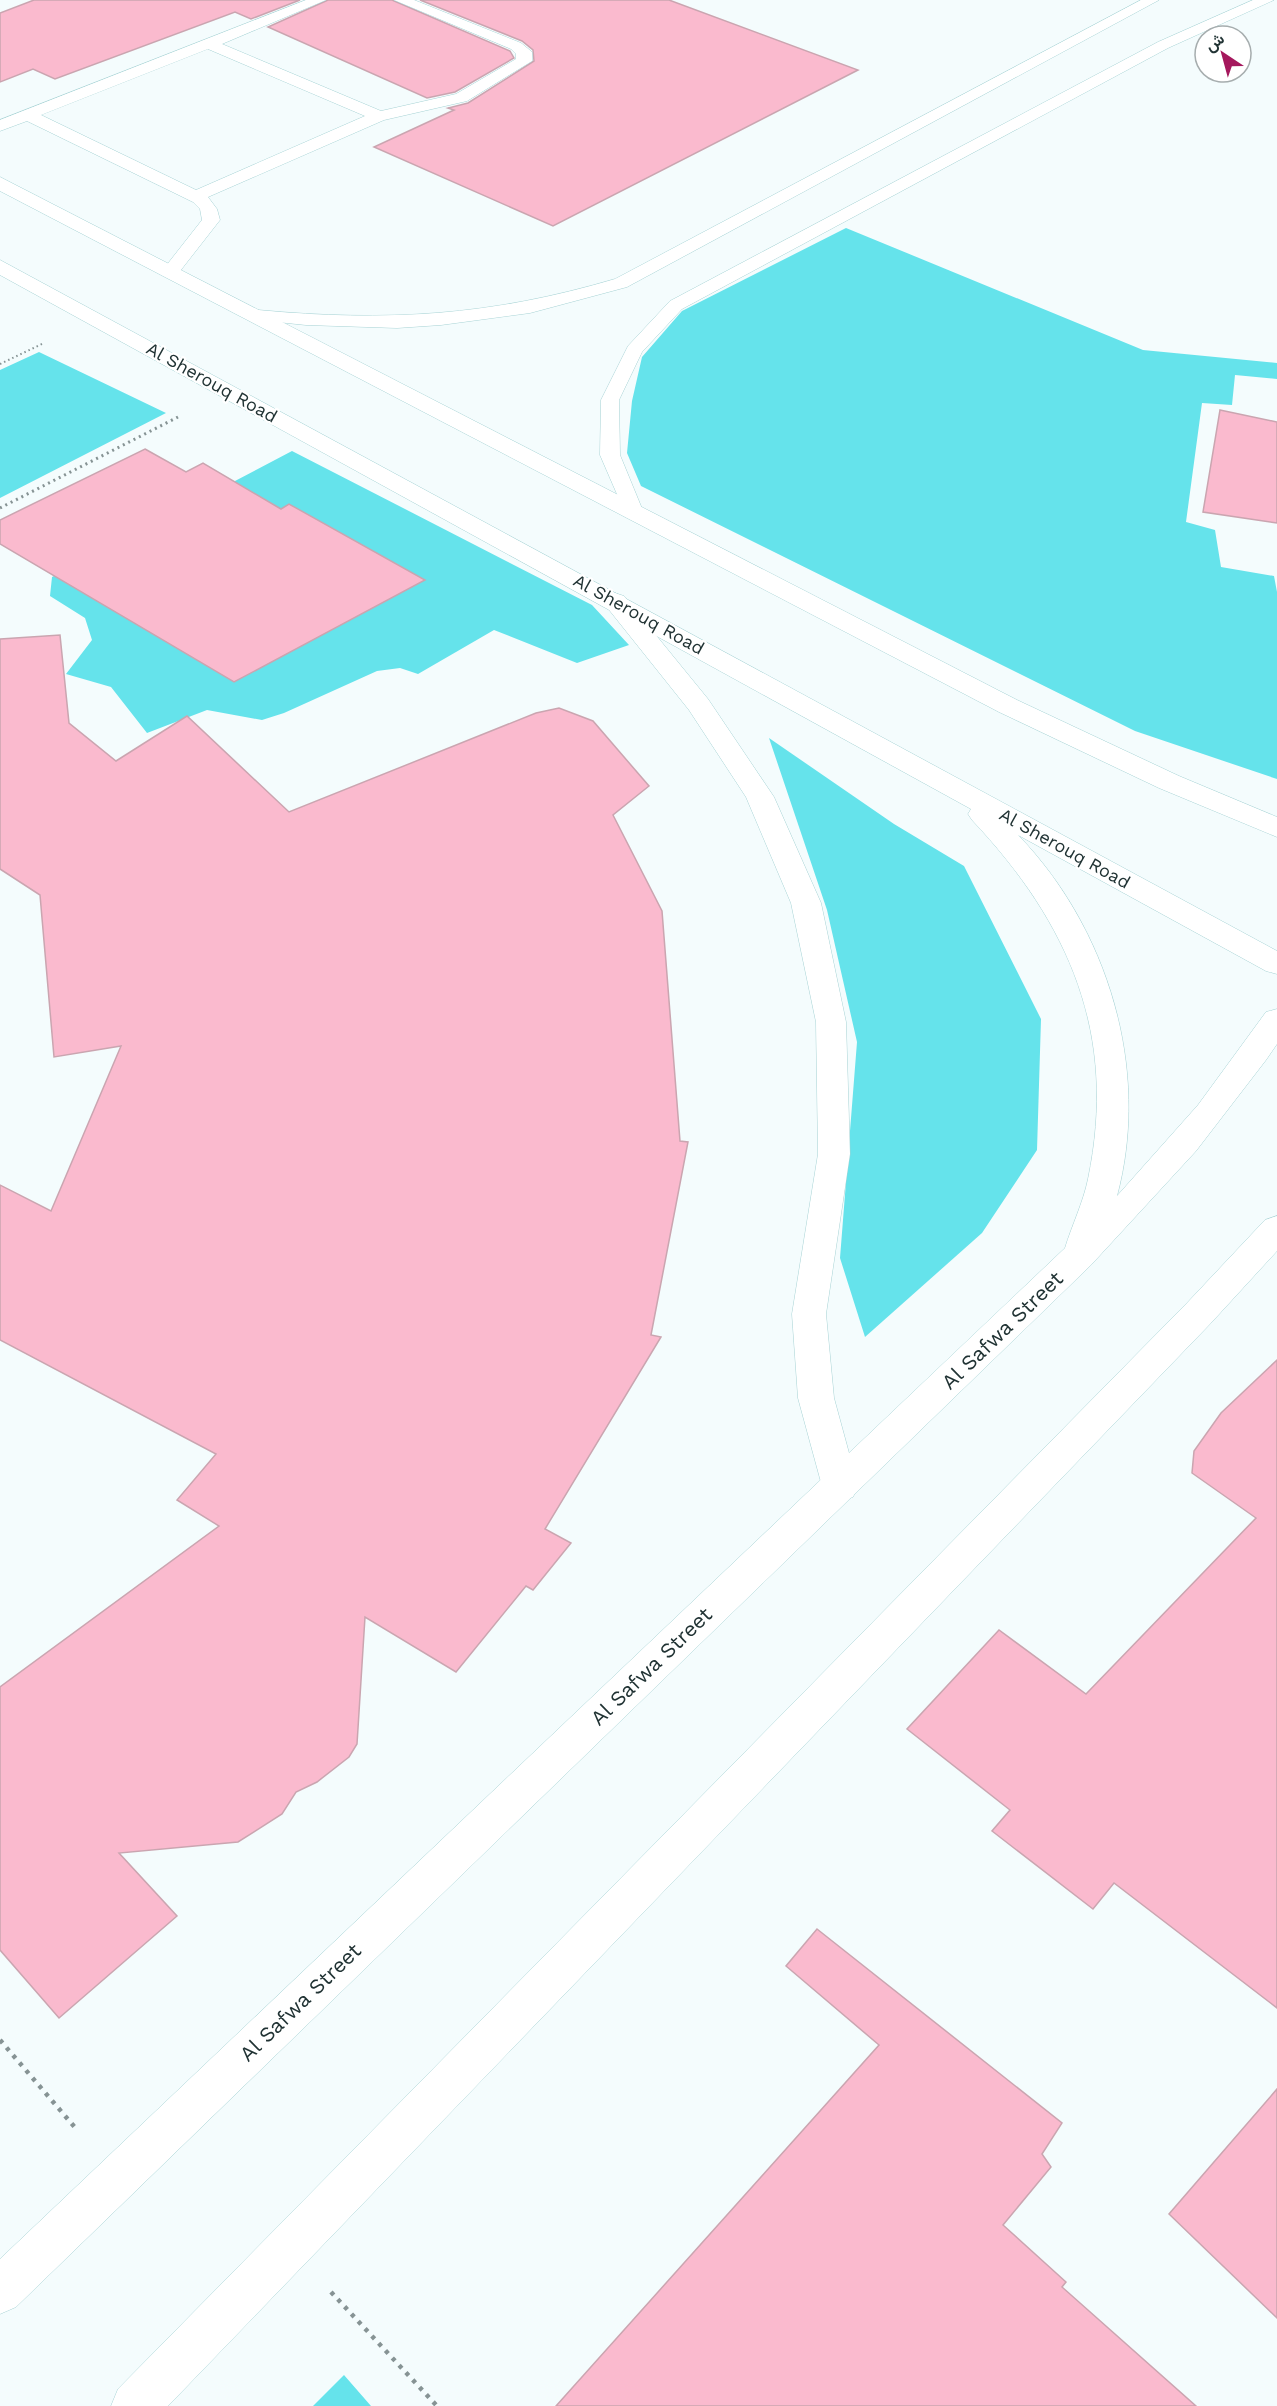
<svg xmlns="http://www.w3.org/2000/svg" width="1277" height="2406" viewBox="0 0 1277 2406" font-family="'Work Sans',Vazirmatn,sans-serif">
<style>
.green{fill:#65e3eb}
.building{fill:#fabace;stroke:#caa5b0;stroke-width:1.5}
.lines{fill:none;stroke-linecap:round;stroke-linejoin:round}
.service-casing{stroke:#a7d3d5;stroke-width:1}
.minor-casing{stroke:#a7d3d5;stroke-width:1}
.tertiary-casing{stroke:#a7d3d5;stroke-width:1}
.path-far2{stroke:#869394;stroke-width:2;stroke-dasharray:1.5 3;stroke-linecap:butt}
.path-far1{stroke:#869394;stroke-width:3;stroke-dasharray:2 4;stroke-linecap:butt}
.path{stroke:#869394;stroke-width:4.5;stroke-dasharray:4 6;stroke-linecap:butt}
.service{fill:#fff;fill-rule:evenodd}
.minor{fill:#fff;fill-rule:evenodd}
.tertiary{fill:#fff;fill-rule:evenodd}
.labels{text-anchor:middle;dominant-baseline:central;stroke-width:4.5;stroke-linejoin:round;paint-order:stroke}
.far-street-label{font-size:18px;fill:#213334;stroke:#fff}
.street-label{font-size:21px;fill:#213334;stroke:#fff}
</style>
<rect width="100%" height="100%" fill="#f4fcfd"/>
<path class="green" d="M846,228L1143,350L1277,363V379L1235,375L1232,405L1202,403L1186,522L1215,530L1221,567L1274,576L1277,592V779L1135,731L641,486L627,453L632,401L642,357L682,311Z
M39,352L166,413L0,498V370Z
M292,451L592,605L629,645L577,663L494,630L418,674L400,668L377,671L284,713L262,720L207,710L147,733L111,687L66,674L92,640L85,618L50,596L52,577Z
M769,738L894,824L964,866L1041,1019L1037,1150L982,1233L865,1337L840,1258L857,1042L827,910Z
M344,2375L371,2406H313Z"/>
<path class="building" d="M34,0H300L251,19L235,12L55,79L33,69L0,82V13Z
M328,0H392L510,51L514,58L455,92L427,98L268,27Z
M420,0H669L858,70L553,226L374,147L454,110L448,108L468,103L534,61L533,50L522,41Z
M1220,410L1277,422V523L1203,512Z
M145,449L186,472L203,463L281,509L289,504L425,580L234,682L0,544V520Z
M60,635L69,723L116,761L187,716L289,812L536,713L559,708L593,721L649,786L613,815L662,911L680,1141L688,1142L651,1335L661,1337L545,1529L571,1543L533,1590L526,1586L456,1672L365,1617L357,1744L349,1757L317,1782L296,1792L282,1814L238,1842L119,1853L177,1916L59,2018L0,1950V1687L219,1526L177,1500L216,1454L0,1340V1185L51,1211L121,1046L54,1057L40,895L0,869V639Z
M1277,1360V2008L1114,1883L1093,1909L992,1831L1010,1810L907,1729L999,1630L1086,1694L1256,1518L1192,1473L1194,1451L1221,1413Z
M817,1929L1062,2123L1042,2154L1051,2167L1003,2225L1066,2282L1062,2287L1196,2406H556L879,2045L786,1966Z
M1277,2089V2318L1169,2214Z"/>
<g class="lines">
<g class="service-casing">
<path id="service" d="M306,0H326L222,44L381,111L456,94L516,59V54L511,49L394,0H414L521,43L532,52V61L467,101L384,120L208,197L217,209L220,220L177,275L171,276L162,271L202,220L200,209L193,202L27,121L0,131V120ZM208,49L365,116L196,190L41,115Z
M1141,0H1159L627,287L530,313L441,325L397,328L306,325L258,320L249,315L258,310C387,322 490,316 615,279Z
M1253,0H1274L1168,48L682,309L642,352L619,400L620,455L643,511L640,515H626L600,455L601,400L628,346L670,301L1158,42Z"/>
</g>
<g class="minor-casing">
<path id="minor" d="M615,593L624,596L708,699L774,797L821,903L846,1022L850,1154L826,1314L834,1398L858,1486L853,1497L840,1501L827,1497L822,1486L798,1398L792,1314L818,1154L816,1022L791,903L746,797L689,710L602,601L606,596Z"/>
</g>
<g class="tertiary-casing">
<path id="tertiary" d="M0,177L1017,700L1179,776L1277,817V837L1159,788L999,712L0,191Z
M0,260L1277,951V974L1266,971L1018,835C1108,928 1151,1070 1117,1196L1198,1105L1266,1012L1277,1009V1044L1266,1060L1196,1151L1091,1265L16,2307L0,2314V2259L1065,1248C1072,1225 1083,1203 1088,1179C1118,1035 1070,924 972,820L968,814L971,809L0,275Z
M1277,1216V1251L1211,1323L168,2406H111L118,2389L1187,1303L1265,1220Z"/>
</g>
<path class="path-far2" d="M0,364L44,343"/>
<path class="path-far1" d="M0,508L178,417"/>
<path class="path" d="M0,2040L78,2131
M331,2292L437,2406"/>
<use href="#service" class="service"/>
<use href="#minor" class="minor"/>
<use href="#tertiary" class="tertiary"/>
</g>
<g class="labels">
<g class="far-street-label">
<text transform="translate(212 382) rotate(29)">Al Sherouq Road</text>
<text transform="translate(639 614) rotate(29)">Al Sherouq Road</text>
<text transform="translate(1065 848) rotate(29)">Al Sherouq Road</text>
</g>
<g class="street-label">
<text transform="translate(1002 1330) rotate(-44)">Al Safwa Street</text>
<text transform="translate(651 1666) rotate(-44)">Al Safwa Street</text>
<text transform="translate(300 2002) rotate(-44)">Al Safwa Street</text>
</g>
</g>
<g transform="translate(1223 54) rotate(324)"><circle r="28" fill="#ffffff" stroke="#a6adae" stroke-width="1.5"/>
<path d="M0-4.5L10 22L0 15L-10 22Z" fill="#a5185d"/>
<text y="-9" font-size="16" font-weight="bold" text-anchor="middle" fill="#213334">ش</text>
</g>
</svg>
